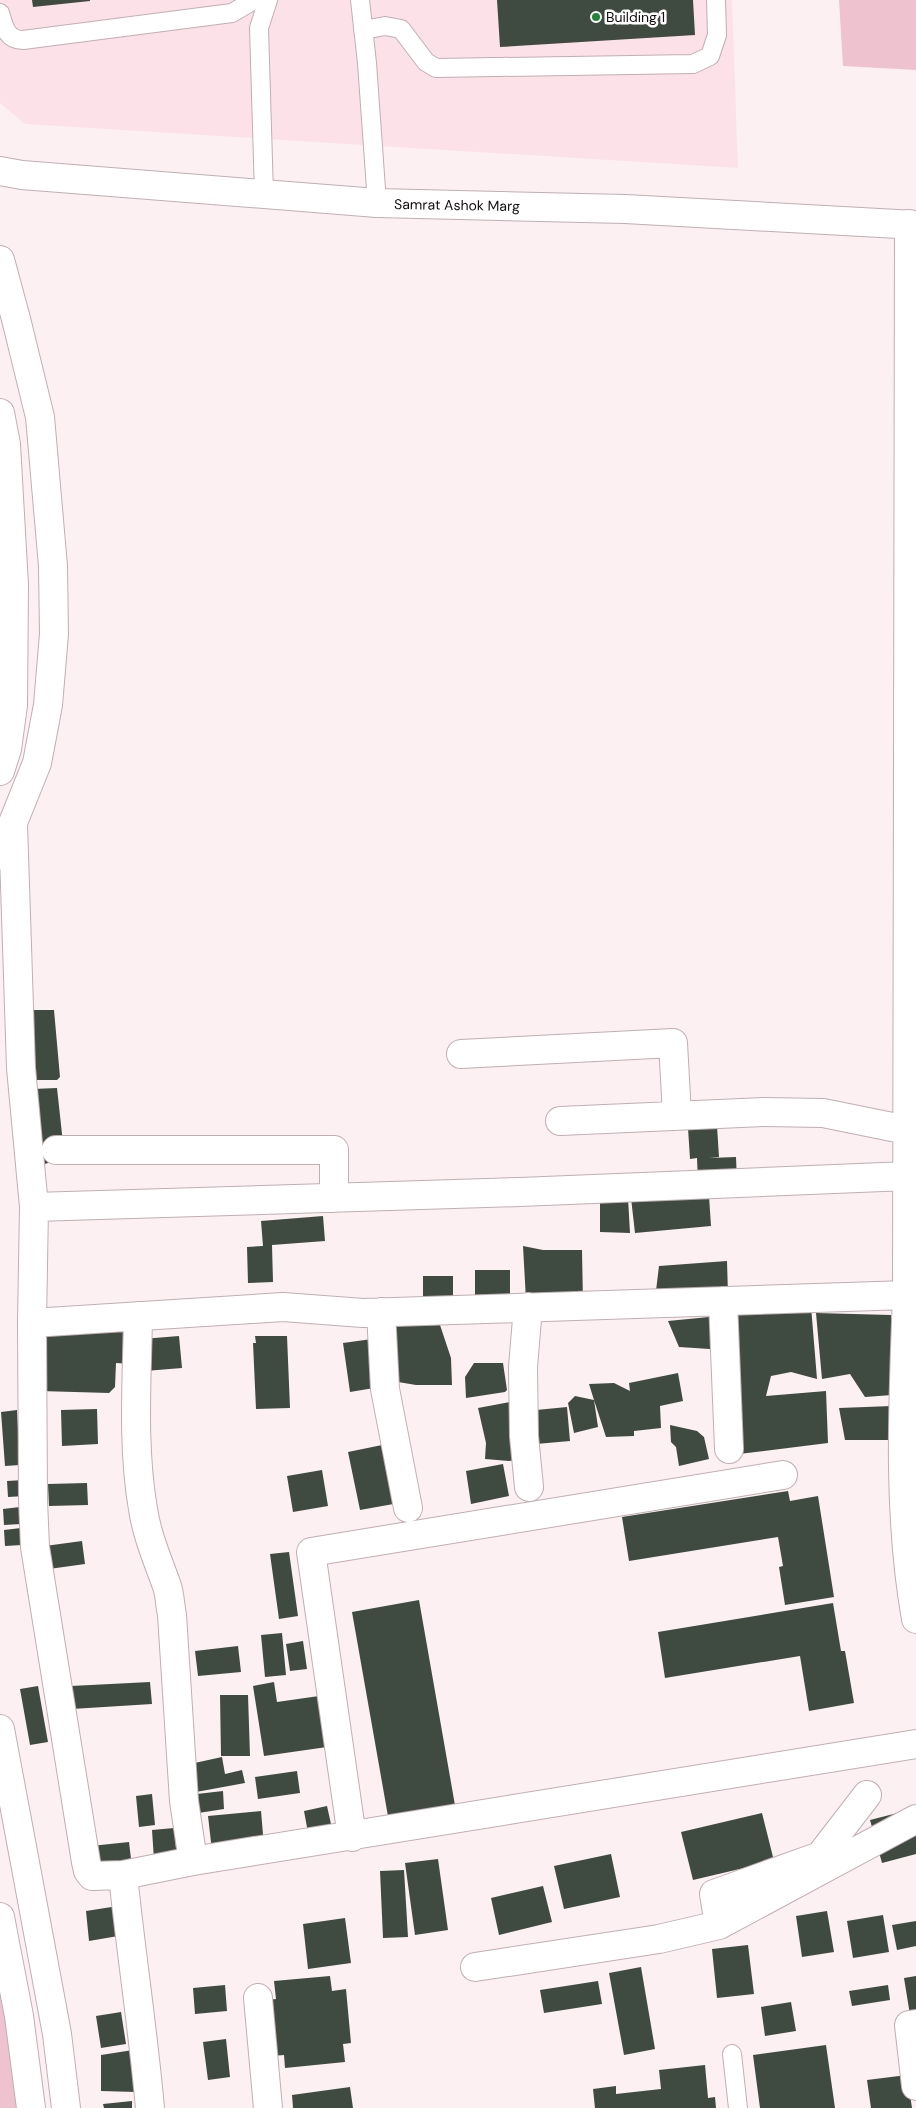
<svg xmlns="http://www.w3.org/2000/svg" width="916" height="2108" viewBox="0 0 916 2108" font-family="'DM Sans',sans-serif">
<style>
.built{fill:#fde1e8}
.green{fill:#eec2cf}
.building{fill:#3f4b40}
.lines{fill:none;stroke-linecap:round;stroke-linejoin:round}
.service-casing{stroke:#c1aeb3;stroke-width:20}
.minor-casing{stroke:#c1aeb3;stroke-width:30}
.tertiary-casing{stroke:#c1aeb3;stroke-width:30}
.service{stroke:#fff;stroke-width:18}
.minor{stroke:#fff;stroke-width:28}
.tertiary{stroke:#fff;stroke-width:28}
.poi-dot{fill:#258537;stroke:#fff;stroke-width:2}
.labels{text-anchor:middle;dominant-baseline:central;stroke-width:5;stroke-linejoin:round;paint-order:stroke}
.poi-label{font-size:14px;fill:#120c0d;stroke:#fff;text-anchor:start}
.street-label{font-size:14px;fill:#120c0d;stroke:#fff}
</style>
<rect width="100%" height="100%" fill="#fcf0f3"/>
<path class="built" d="M0,0H732L738,168L25,124L0,103Z"/>
<path class="green" d="M839,0H916V70L843,66Z
M0,1906L45,2108H0Z"/>
<path class="building" d="M32,0H90V1L33,7Z
M497,0H693L695,35L500,47Z
M27,1010H54L60,1077L57,1080H29Z
M57,1088L63,1143L58,1160L38,1166L33,1089Z
M717,1126L719,1157L709,1158L736,1157L737,1182L698,1184L697,1158L690,1159L688,1128Z
M709,1196L711,1226L635,1233L631,1198Z
M628,1198L630,1233L600,1232V1201Z
M323,1216L325,1241L272,1245L273,1282L248,1283L247,1247L263,1246L261,1221Z
M523,1246L543,1250H582L583,1303L526,1300Z
M727,1261L728,1294L655,1299L659,1266Z
M475,1270H510V1298L475,1299Z
M423,1276H453V1304L423,1305Z
M811,1306L817,1379L791,1372L771,1376L766,1396L826,1391L828,1443L739,1454L724,1310Z
M816,1313L891,1315L892,1395L865,1397L850,1374L822,1379Z
M719,1316L725,1350L679,1347L668,1321Z
M440,1325L451,1358L452,1385H416L392,1381L385,1326Z
M42,1329L133,1332L132,1364L116,1363L115,1387L109,1393L40,1391Z
M179,1336L182,1368L145,1371L142,1339Z
M255,1336H287L290,1408L256,1409L253,1343H256Z
M372,1339L380,1387L350,1392L343,1343Z
M474,1363H503L507,1390L505,1392L466,1398L465,1377Z
M678,1373L683,1401L660,1406L661,1428L634,1431V1436L606,1437L594,1400L598,1427L574,1433L568,1403L575,1396L594,1400L589,1384L614,1383L630,1391L629,1383Z
M516,1401L522,1459L509,1461L485,1459L486,1443L478,1408Z
M892,1406L893,1440H845L839,1408Z
M567,1407L570,1441L536,1444L526,1411Z
M97,1409L98,1444L62,1446L61,1410Z
M17,1410L20,1465L5,1466L1,1412Z
M670,1425L697,1431L704,1437L709,1459L679,1466L676,1447L671,1442Z
M387,1444L399,1503L360,1510L348,1452Z
M503,1464L509,1496L471,1504L466,1471Z
M322,1470L328,1506L293,1512L287,1476Z
M24,1480L25,1496L8,1497L7,1481Z
M87,1483L88,1505L49,1506L48,1484Z
M788,1491L790,1501L818,1496L834,1597L785,1605L779,1567L783,1566L778,1537L629,1561L622,1517Z
M20,1507L21,1524L4,1525L3,1509Z
M21,1528L22,1545L5,1546L4,1530Z
M82,1541L85,1564L49,1569L45,1546Z
M289,1552L298,1616L279,1619L270,1554Z
M419,1600L456,1811L389,1822L352,1612Z
M833,1603L841,1651H845L854,1703L809,1711L800,1656L665,1678L658,1632Z
M282,1633L286,1675L265,1677L261,1635Z
M303,1641L307,1669L290,1671L286,1644Z
M238,1646L241,1672L198,1676L195,1651Z
M150,1682L152,1704L72,1709L71,1686Z
M274,1682L277,1702L319,1696L327,1747L264,1756L253,1686Z
M38,1686L48,1742L30,1745L20,1689Z
M220,1695H248L250,1756H221Z
M222,1757L225,1774L242,1770L245,1783L196,1792L190,1764Z
M297,1771L300,1793L258,1799L255,1777Z
M223,1791L224,1809L192,1814L188,1795Z
M152,1794L155,1825L139,1827L136,1796Z
M327,1806L333,1833L309,1838L304,1811Z
M913,1809L916,1820V1854L882,1863L870,1820Z
M261,1811L264,1846L212,1851L208,1816Z
M762,1813L774,1861L693,1880L681,1832Z
M174,1828L177,1858L154,1860L152,1830Z
M129,1842L132,1867L94,1871L91,1846Z
M611,1854L620,1897L564,1909L554,1866Z
M438,1859L448,1930L415,1935L405,1863Z
M404,1870L408,1937L383,1938L380,1871Z
M543,1886L552,1922L499,1935L491,1898Z
M118,1906L124,1935L89,1941L86,1911Z
M827,1911L834,1952L802,1957L796,1916Z
M883,1915L889,1952L853,1958L847,1921Z
M345,1918L351,1963L308,1969L303,1924Z
M916,1921V1946L897,1950L892,1925Z
M748,1945L754,1994L717,1998L712,1949Z
M641,1967L655,2049L624,2055L609,1973Z
M330,1976L332,1991L346,1989L351,2043L343,2044L345,2062L285,2068L284,2055L272,2056L266,2000L276,1999L274,1981Z
M916,1976V2014L910,2015L904,1978Z
M598,1981L602,2004L544,2013L540,1990Z
M225,1985L227,2011L195,2014L193,1988Z
M888,1985L890,2000L852,2006L849,1991Z
M791,2002L796,2031L765,2036L761,2007Z
M121,2012L126,2044L101,2048L96,2016Z
M226,2039L230,2077L208,2080L203,2042Z
M826,2045L835,2108H760L753,2055Z
M133,2050L136,2092L101,2091V2055Z
M705,2065L708,2098L715,2097L716,2108H595L593,2089L616,2086V2094L661,2089L659,2070Z
M907,2075L912,2108H871L867,2080Z
M350,2087L353,2108H293L292,2095Z
M132,2101V2108H104L103,2104Z"/>
<g class="lines">
<g class="service-casing">
<path id="service" d="M360,0L367,63L377,203
M0,13C4,27 7,40 23,40L232,13L249,3L250,0
M363,30L385,26L401,29L426,62L436,68L693,64L710,56L717,35L716,0
M264,194L259,28L268,0
M732,2054L738,2108"/>
</g>
<g class="minor-casing">
<path id="minor" d="M909,224L907,1295C903,1403 897,1511 916,1619
M13,824L21,1068L34,1207L32,1323L33,1500L35,1547L86,1862L88,1871L92,1876L123,1875L193,1861L916,1744
M461,1054L673,1043L677,1115
M560,1121L764,1112L823,1113L907,1130
M56,1150H334V1198
M34,1207L520,1192L907,1176
M723,1301L729,1449
M528,1307L523,1367L524,1436L529,1487
M381,1312L385,1389L408,1508
M138,1316C137,1380 132,1446 143,1509C147,1536 158,1561 167,1586C170,1595 170,1606 172,1615L184,1801L193,1861
M32,1323L283,1307L363,1313L907,1295
M352,1837L311,1552L783,1475
M123,1875C131,1953 143,2030 150,2108
M719,1925L714,1894L820,1856L867,1795
M475,1967L659,1939L719,1925L916,1819
M258,1998L268,2108
M916,2024L909,2025L916,2086"/>
</g>
<g class="tertiary-casing">
<path id="tertiary" d="M0,171L22,175L377,203L625,209L916,225
M0,260L16,319L40,417L53,566L54,634L48,705L37,763L0,855
M0,413L6,444L14,585L13,705L7,749L0,771
M0,1729L57,2034L66,2108
M0,1917L19,2016L31,2108"/>
</g>
<use href="#service" class="service"/>
<use href="#minor" class="minor"/>
<use href="#tertiary" class="tertiary"/>
</g>
<circle class="poi-dot" cx="596" cy="17" r="5"/>
<g class="labels">
<g class="poi-label">
<text x="606" y="17">Building 1</text>
</g>
<g class="street-label">
<text transform="translate(457 205) rotate(1)">Samrat Ashok Marg</text>
</g>
</g>
</svg>
